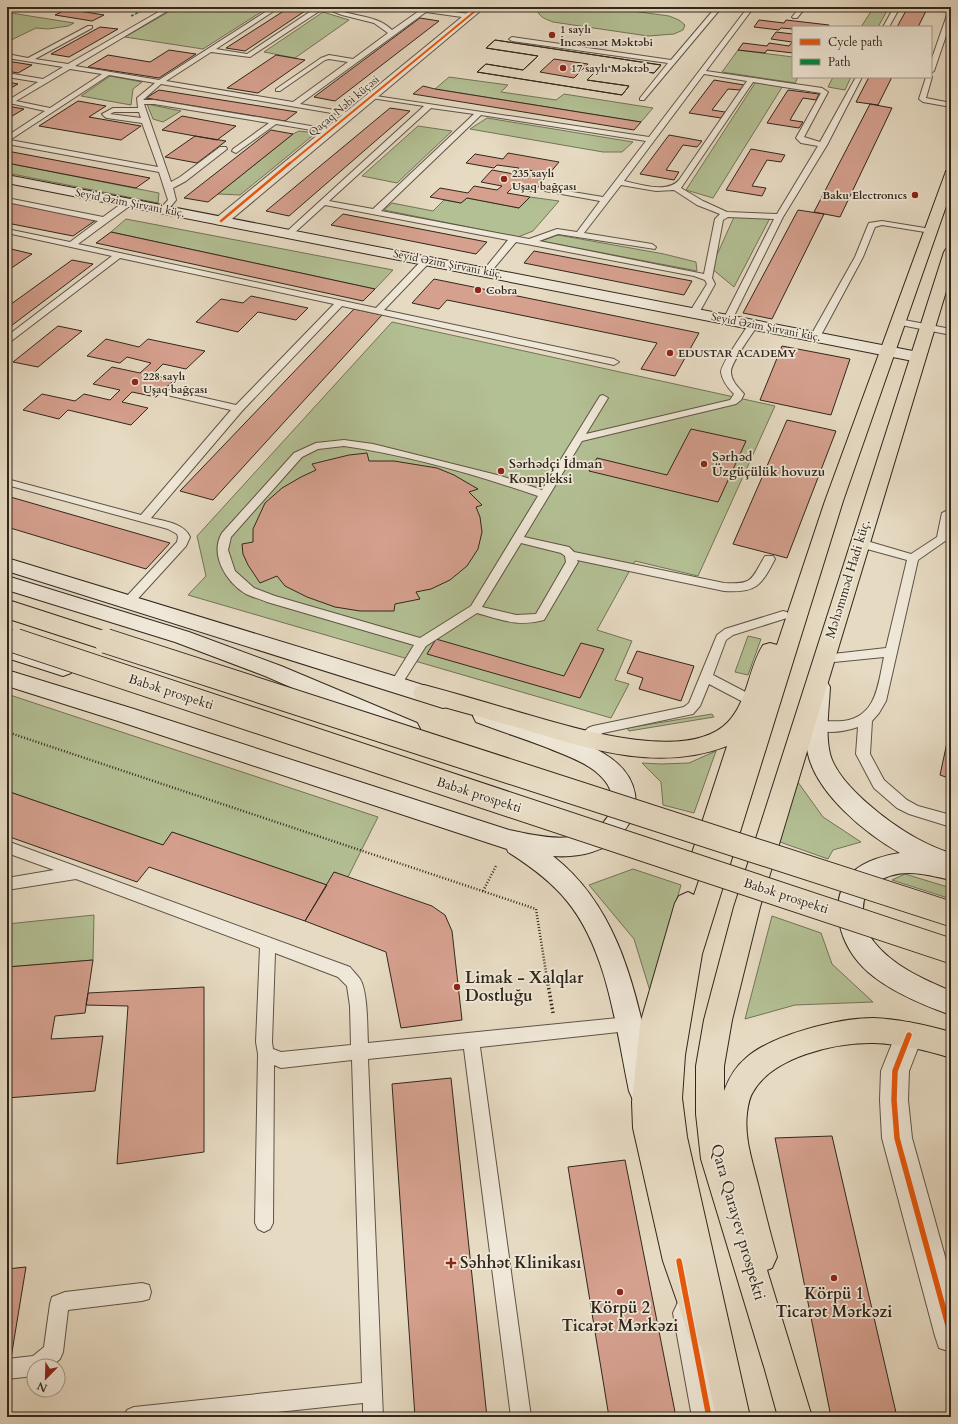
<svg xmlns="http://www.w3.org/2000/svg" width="958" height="1424" viewBox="0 0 958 1424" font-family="Cardo,serif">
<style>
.green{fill:#b3c094;stroke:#727458}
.building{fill:#d5a08e;stroke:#31271c;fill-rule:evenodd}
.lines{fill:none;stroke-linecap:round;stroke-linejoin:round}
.lane-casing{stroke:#5e5446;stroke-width:2}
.street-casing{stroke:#5e5446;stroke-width:2}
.secondary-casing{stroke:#31271c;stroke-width:2}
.primary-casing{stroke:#31271c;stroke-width:2}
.path-far1{stroke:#31271c;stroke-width:2.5;stroke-dasharray:1 2;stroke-linecap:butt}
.path{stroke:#31271c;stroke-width:3.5;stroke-dasharray:1.5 2.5;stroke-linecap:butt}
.lane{fill:#efe7d7;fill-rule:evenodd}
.street{fill:#efe7d7;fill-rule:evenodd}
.secondary{fill:#efe7d7;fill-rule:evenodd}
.primary{fill:#e6dac2;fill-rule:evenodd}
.primary-bridge-far1-casing{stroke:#31271c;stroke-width:20;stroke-linecap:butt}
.primary-bridge-casing{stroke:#31271c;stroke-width:26;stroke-linecap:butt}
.primary-bridge-far1{stroke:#e6dac2;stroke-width:18}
.primary-bridge{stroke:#e6dac2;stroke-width:24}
.quiet{stroke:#00873e;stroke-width:1.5;stroke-dasharray:3 1.5;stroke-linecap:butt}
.cycleway-far2-casing{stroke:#efe7d7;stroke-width:3.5}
.cycleway-far1-casing{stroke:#efe7d7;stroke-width:4}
.cycleway-casing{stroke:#efe7d7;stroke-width:8}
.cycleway-far2{stroke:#e8590c;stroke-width:2}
.cycleway-far1{stroke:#e8590c;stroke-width:2.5}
.cycleway{stroke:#e8590c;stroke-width:5.5}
.poi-dot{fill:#8f2418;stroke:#efe7d7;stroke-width:1.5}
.labels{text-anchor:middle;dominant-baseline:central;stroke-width:3.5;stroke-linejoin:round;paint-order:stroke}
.far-poi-label{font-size:11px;font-weight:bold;fill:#31271c;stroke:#efe7d7;text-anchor:start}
.far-street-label{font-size:11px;fill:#31271c;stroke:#efe7d7}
.poi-label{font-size:13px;font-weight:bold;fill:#31271c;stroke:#efe7d7;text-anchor:start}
.street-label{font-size:13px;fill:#31271c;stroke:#efe7d7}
.near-poi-label{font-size:16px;font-weight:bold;fill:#31271c;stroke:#efe7d7;text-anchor:start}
.near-street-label{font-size:16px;fill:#31271c;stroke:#efe7d7}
</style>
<rect width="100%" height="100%" fill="#e6dac2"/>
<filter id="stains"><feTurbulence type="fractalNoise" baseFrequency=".005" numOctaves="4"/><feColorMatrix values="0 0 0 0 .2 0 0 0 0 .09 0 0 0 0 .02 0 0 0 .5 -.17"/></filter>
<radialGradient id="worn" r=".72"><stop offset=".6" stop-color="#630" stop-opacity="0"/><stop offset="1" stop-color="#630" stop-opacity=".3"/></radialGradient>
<path class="green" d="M177,7H269L203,49L125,37Z
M541,7H603L669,16L679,20L685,25L683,30L674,34L648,36L553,22C546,19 540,18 537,10Z
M874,7H889L878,27H861Z
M323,12L349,20L295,58L264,52Z
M11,13L74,23L68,26L48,29L36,28L7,42V15Z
M738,50L793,57V77H798L795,83L722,72Z
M110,76L142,82L133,89L131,105L81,96Z
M449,77L508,85L501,92L556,100L564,94L653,108L641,122L435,89Z
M833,77H851L845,90L828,87Z
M757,80L784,84L713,198L686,190Z
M147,104L181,111L163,122L153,119Z
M487,118L633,142L622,152H603L470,129Z
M418,126L452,131L397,183L362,176Z
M299,131L316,133L240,195L218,194L293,134Z
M7,163L159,193L158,203L7,173Z
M530,197L559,201L533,231L518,237L384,210L392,203L433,211L444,200L461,203L467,198L519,208Z
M734,217L770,218L734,287L711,268Z
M126,219L393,270L375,289L111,232Z
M558,235L664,254L696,262L697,271L541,241Z
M392,322L775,406L698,576L635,561L597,630L632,641L615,680L629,684L611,718L188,595L206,576L197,536Z
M748,636L761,639L748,675L735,672Z
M7,694L378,817L348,877L334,872L327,885L172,832L163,845L7,791Z
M712,714L714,717L629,731L627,728Z
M716,751L694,813L663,805L661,782L642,763L661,764L689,763Z
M795,778L823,817L861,842L833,850L828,859L780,842Z
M633,869L681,885L650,991L634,939L589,885Z
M905,874L951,888V899L892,880Z
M94,915L93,960L7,967V924Z
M772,916L821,933L832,964L873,1002L795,1005L745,1019Z"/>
<path class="building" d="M106,7H125L124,8H126L121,11L104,8Z
M106,7H125L124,8H126L121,11L104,8Z
M290,7H311L245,51L226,48Z
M908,7H928L918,27H897Z
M67,9L104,15L92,21L55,15Z
M420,18L439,21L335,101L314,97Z
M759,20L784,23L786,20L829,25L828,27H793V29L781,28L779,30L754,27Z
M100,27L118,29L69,57L51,54Z
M776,32L793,34V53L767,50L765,53L738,50L743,43L767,46L769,43L789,46L792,42L771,39Z
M495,40L661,65L654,73L601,66L587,80L629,86L622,95L477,72L486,64L523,70L538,56L486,48ZM554,59L588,64L574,78L540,72Z
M495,40L661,65L654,73L601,66L587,80L629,86L622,95L477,72L486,64L523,70L538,56L486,48Z
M169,50L196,54L159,78L88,67L108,55L150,62Z
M276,55L305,60L258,93L227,88Z
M7,61L32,65L18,73L7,71Z
M869,77H892L878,105L856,102Z
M714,80L744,85L740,90L728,89L712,110L725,112L721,118L689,113Z
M7,82L18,84L7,90Z
M423,86L435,89L641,122L634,130L413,94Z
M159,90L297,112L285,121L146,98Z
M788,90L819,94L816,100L803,98L790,120L803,122L799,128L767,123Z
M78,101L106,106L89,117L141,126L121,140L39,126Z
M870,104L892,108L840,217L814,212Z
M7,106L24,109L7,119Z
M390,108L410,111L289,216L266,211Z
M182,116L236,126L217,140L162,130Z
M271,130L293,134L208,202L184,198Z
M669,135L702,141L697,147L683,145L666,170L679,172L674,180L640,174Z
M195,136L226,141L197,163L165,157Z
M751,149L785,155L781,162L767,160L752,186L766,188L762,196L726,190Z
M7,151L150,178L136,188L7,163Z
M508,153L559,162L549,174L529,170L524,175L545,179L534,192L512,188L507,193L530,197L519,208L467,198L461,203L430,197L440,188L468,193L474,186L497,190L502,186L481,182L492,170L514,174L519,168L497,165L494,168L466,163L475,154L503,159Z
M7,202L96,220L73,236L7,223Z
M798,210L824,214L772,319L743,313Z
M343,214L487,242L476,254L331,225Z
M111,232L375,289L363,301L96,243Z
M7,248L32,254L7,271Z
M534,251L692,281L684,295L524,263Z
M72,260L93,264L7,329V307Z
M434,279L699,333L675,376L641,369L657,343L447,300L439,309L412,303Z
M251,296L308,308L296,320L258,312L238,332L196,322L221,299L243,303Z
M354,309L382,315L213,500L180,491Z
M58,326L82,331L38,367L13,362Z
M106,339L139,347L148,339L205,351L186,369L163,364L152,375L174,380L156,397L132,392L122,402L148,408L131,425L68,410L59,419L23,410L42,394L75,401L84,394L110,400L120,390L93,384L112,367L140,373L151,363L127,357L120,363L87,356Z
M782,346L850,359L831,415L760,400Z
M787,420L836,431L787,558L733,544Z
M691,429L746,441L718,502L589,471L597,458L667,475Z
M367,453L369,461H394L437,468L454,475L478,489L469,492L482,505L476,507L480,517L482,532L478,549L467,566L450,580L431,589L416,592L420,599L395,604L394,611H360L335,607L307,597L285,586L277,576L260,583L248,565L243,554L242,544L253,542V529L265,503L282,488L301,477L316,470L312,464L349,455Z
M7,496L170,543L146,569L7,527Z
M436,639L564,676L581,643L604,649L580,698L427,654Z
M637,651L694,666L681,701L639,689L643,678L627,673Z
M951,724V779L940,775Z
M7,791L163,845L172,832L327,885L305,921L149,867L137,882L7,836Z
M334,872L432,906L445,915L452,931L462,1020L401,1028L386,952L305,921Z
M93,960L85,1013L55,1016L51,1039L103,1036L95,1091L7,1098V967Z
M204,987V1152L117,1164L128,1006L86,1005L88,993Z
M451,1078L487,1417H415L392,1084Z
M832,1136L897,1417H831L775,1138Z
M625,1160L676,1417H609L568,1167Z
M26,1267L11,1358H7V1269Z"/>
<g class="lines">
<g class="lane-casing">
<path id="lane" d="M167,7H174L75,66L159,80L273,7H280L216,49L247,54L317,7C332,7 335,10 348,13C364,17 380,18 392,30L419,11L402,7H418L469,14L472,16L469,18L426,12L300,104L351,113L353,114L349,116L161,84L143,100H154L329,129L333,131L329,133L276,124L236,153L232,151L233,149L269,123L154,104H144L171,182L180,177L220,147H226L227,149L186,181L173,188L176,200L167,211H161L160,209L168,200L159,172L7,144V136L45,111L9,103L8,102L10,99L38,82L7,77V73L43,79L63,67L7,58V54L28,58L88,26H92V28L35,59L68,64ZM324,8L342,15L374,23L388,33L353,59L329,55L321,58L276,89V91H280L325,60L329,59L348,62L293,102L166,81L211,52L250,57ZM70,69L102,74L50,108L16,101ZM109,75L155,83L137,98L138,108H113L102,114L105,117L107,118L142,123L158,167L10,140ZM114,112H139L141,118L110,114Z
M716,7H722L644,100H640V98L668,63L512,41L509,39L512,37L671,60Z
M748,7H754L706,71L822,88L828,92L804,137L820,142L856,77H862L827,145L783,217L731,322L728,323L723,320L774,219L728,217L723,220L712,278L715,284L699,313L694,316L689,313L707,284L705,280L694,276L516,242L489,274L486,275L482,272L508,240L325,205L291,236H285L284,234L424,106L371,98L368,96L369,95L649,137ZM704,74L747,81L679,180C667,194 639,184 624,181ZM753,82L821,93L796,138L801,143L818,146L777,214L727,212L703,201L681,188ZM431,108L474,114L373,209L329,201ZM481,115L646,141L603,197L542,187L541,189L545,191L600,201L577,232L557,229L529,239L381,211ZM621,185L656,191L674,190L697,205L720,214L715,219L704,274L539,241L558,234L655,249L656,247L652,244L584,233Z
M800,7H806L797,18H793L792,17Z
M894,7H900L889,27H883Z
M951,10V21L934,71L931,73V61L948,12Z
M931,76L932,77L926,98L951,103V107L923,102L919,99L926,77H931Z
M7,198L103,217L125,201H131V205L78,244L376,308L424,258H430L431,260L430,262L384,310L614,359L619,362L614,365L342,306L242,411L151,518C164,521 184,523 190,537L186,546L134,603H126L124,600L126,597L177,542L178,537L177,534L168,529L7,485V479L141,515L231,410L167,395L165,393L167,391L170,390L236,405L334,304L120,258L10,342L7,343V336L112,256L7,233V229L70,242L98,221L7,202Z
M882,221L931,229L935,231L931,233L882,225L875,227L863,257L820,337L818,339H812L810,337L855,257L868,225L869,223Z
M899,319L951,329V335L896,324L894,322L896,320Z
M753,322L758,325C752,334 730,364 731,372C731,381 739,388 744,394L741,400L736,404L582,441L524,537L569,547L574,552L724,583C754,585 751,579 765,556H773L775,559C761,586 756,593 724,591L577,560L578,562L544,620C519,627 501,620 477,613L426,646L400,687L396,689L392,687L390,684L414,645L267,602C260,599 252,597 246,594C227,583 209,555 222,533L294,453L316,443L344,440L373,444L501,476L542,490L600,396L603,395L608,398L586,434L730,400L734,394C729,389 722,381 721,372C721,364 743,334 748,325ZM344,446C408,455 477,475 538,496L471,606L420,638L275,596L254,588L235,571L228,550L231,537L302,457L318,449ZM521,543L561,553L565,556L566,562L536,614L516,615L482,607Z
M948,510H951V524L948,539L918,560L886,701L879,713L872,721L870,754L884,780L907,800L918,806L951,815V827L909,814L897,808L874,788L856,754L858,727C844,732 827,734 812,729L810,726L812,723C822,720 833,722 843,721C877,717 878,684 884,657L824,663L820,662L818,659L820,656L824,655L886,648L907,560L856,546L854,543L856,540L860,539L911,554L937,537L942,513Z
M783,611L787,612L789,615L787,618L733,635L726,640L713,675L757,698L758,701L757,704L752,706L747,704L709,684L700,706L693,714L603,733C594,736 590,746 579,743L577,739L588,728L593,726L684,707L689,703L717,635L725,629Z
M7,841L350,967C353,971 357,975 360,979C368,992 367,1027 368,1043L628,1017L634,1019L636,1024L634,1029L628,1031L480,1047L531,1417H511L464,1049L368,1059L383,1417H363V1403L229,1417H124L127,1410L134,1407L362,1383L352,1060L281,1068L274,1065L273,1223L270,1229L264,1232L258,1229L255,1223L258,1054L256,1042L260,948L76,879L7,890V878L54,870L7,853ZM275,953L338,977L347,986L350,1006L351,1045L281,1052L273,1049L272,1042Z
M142,1283L149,1285L151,1292L149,1299L142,1301L68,1310L63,1352L60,1359L52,1366H34V1376L7,1379V1359L33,1356L44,1347L50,1304L52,1297L65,1292Z"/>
</g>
<g class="street-casing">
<path id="street" d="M474,7H485L226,224L221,225L216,224L214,221L216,218Z
M909,1022L919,1026L923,1035L909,1071L908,1100L912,1138L951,1278V1352L939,1348L935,1336L882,1138L880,1100L881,1071L899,1026Z
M689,1297L700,1302L705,1313L726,1417H692L673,1313L678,1302Z"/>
</g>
<g class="secondary-casing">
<path id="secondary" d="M7,175L918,352L924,354L926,357L924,360L918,362L7,183Z
M7,558L404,679L451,694L454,700L451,706L443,708L7,571Z
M7,576L189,632L281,666L417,723L420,729L417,735L409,737L401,735L265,676L175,642L7,590Z
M7,644L71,663L74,668L71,673L63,676L7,658Z
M7,670L134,709L509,830C538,836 572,845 598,827C606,821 611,814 612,804C613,789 606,780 595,771C581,760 564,755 548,748C524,739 500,731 476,722L473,716L476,710L484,708L492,710C510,717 528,723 546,730C578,741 628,754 635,794C637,808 632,821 624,831C609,852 577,858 553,856C614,904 632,976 648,1048C649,1056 658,1086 657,1092C656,1095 654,1098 653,1100L643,1104L633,1100L629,1091C616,1029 608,951 567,901C551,881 530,866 508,852L507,849L118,721L7,686Z
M819,679L827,682L830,687C829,709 825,733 830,754C838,785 889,823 916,838C927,844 938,849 950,853L951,856V880C924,874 899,866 874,884C867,889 863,899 863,908C863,920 866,932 874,942C893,966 923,979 951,991V1015C923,1005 891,992 868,972C840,947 825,902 853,872C864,861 885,855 900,853C866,834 817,794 808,754C803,733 807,709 808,687L811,682Z"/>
</g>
<g class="primary-casing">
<path id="primary" d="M951,170V192L843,501L702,954L685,1055L682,1098L687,1137L750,1417H716L701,1346L691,1341L663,1261L633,1128L632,1102L640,1024L675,903L679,896L688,892L694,895L705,863L695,860L692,853L727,746C657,773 586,748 519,728C485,718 450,709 416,699L413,693L416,687L424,685C454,693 485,702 515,711C565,725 686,766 728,722C748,701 748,669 763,645L770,643L777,645L825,501L945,174L946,171Z
M951,248V275L760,907L732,1020L724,1066V1091C729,1078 735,1067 746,1058C771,1035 839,1018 873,1018C899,1019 926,1025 951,1032V1058C926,1050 900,1044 874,1043C836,1042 772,1057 753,1092C749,1098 748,1106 747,1113C744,1137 752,1160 758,1184C764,1208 770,1233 777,1257L772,1268L767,1270L812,1417H778L765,1370L701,1159L696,1114V1066L704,1020L734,907L944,252L946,249Z"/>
</g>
<path class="path-far1" d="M7,732L536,909L548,985
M483,891L496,866"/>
<path class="path" d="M548,984L553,1013"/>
<use href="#lane" class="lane"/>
<use href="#street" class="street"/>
<use href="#secondary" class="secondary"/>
<use href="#primary" class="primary"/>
<g class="primary-bridge-far1-casing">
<path id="primary-bridge-far1" d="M7,609L109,642
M7,638L19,642"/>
</g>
<g class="primary-bridge-casing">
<path id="primary-bridge" d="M16,641L951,951
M106,641L951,914"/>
</g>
<use href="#primary-bridge-far1" class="primary-bridge-far1"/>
<use href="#primary-bridge" class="primary-bridge"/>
<path class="quiet" d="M131,16L150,7"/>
<g class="cycleway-far2-casing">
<path id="cycleway-far2" d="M289,164L480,7"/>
</g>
<g class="cycleway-far1-casing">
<path id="cycleway-far1" d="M221,221L290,163"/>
</g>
<g class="cycleway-casing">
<path id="cycleway" d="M909,1035L895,1071L894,1100L897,1138L951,1336
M679,1261L709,1417"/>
</g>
<use href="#cycleway-far2" class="cycleway-far2"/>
<use href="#cycleway-far1" class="cycleway-far1"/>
<use href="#cycleway" class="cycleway"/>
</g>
<g class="poi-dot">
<circle cx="552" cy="35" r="4"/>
<circle cx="563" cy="68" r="4"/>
<circle cx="504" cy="179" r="4"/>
<circle cx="915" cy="195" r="4"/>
<circle cx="478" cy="290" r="4"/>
<circle cx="670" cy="353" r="4"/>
<circle cx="135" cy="382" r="4"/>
<circle cx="704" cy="464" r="4"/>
<circle cx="501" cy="471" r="4"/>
<circle cx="457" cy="987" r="4"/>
<path d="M449 1257h4v4h4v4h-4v4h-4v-4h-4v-4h4z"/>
<circle cx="834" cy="1278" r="4"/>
<circle cx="620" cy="1292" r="4"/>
</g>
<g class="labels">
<g class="far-poi-label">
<text x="560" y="29">1 saylı<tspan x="560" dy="13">İncəsənət Məktəbi</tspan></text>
<text x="571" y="68">17 saylı Məktəb</text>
<text x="512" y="173">235 saylı<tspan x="512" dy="13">Uşaq bağçası</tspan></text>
<text x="907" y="195" text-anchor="end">Baku Electronıcs</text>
<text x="486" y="290">Cobra</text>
<text x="678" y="353">EDUSTAR ACADEMY</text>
<text x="143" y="376">228 saylı<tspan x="143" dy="13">Uşaq bağçası</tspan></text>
</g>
<g class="far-street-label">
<text transform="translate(344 106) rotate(-40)">Qaçaq Nəbi küçəsi</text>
<text transform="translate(130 203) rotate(11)">Seyid Əzim Şirvani küç.</text>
<text transform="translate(448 264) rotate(11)">Seyid Əzim Şirvani küç.</text>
<text transform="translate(766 327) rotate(11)">Seyid Əzim Şirvani küç.</text>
</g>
<g class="poi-label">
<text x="712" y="457">Sərhəd<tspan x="712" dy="15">Üzgüçülük hovuzu</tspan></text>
<text x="509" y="464">Sərhədçi İdman<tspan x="509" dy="15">Kompleksi</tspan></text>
</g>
<g class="street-label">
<text transform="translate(848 579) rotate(-73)">Məhəmməd Hadi küç.</text>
<text transform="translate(171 692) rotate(18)">Babək prospekti</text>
<text transform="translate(479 795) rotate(18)">Babək prospekti</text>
<text transform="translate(786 896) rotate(18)">Babək prospekti</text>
</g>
<g class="near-poi-label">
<text x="465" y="978">Limak - Xalqlar<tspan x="465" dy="18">Dostluğu</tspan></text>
<text x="460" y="1263">Səhhət Klinikası</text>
<text x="834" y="1294" text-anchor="middle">Körpü 1<tspan x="834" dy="18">Ticarət Mərkəzi</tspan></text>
<text x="620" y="1308" text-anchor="middle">Körpü 2<tspan x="620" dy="18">Ticarət Mərkəzi</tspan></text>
</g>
<g class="near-street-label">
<text transform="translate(738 1222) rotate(74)">Qara Qarayev prospekti</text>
</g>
</g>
<rect width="958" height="1424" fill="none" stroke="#e6dac2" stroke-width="24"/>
<rect x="8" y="8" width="942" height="1408" fill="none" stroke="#31271c" stroke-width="2"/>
<rect x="12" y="12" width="934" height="1400" fill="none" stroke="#31271c"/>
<rect x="792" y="26" width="140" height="52" fill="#efe7d7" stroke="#a39a8c"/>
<rect x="800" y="39" width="20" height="6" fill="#e8590c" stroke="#a39a8c"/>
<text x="828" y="46" font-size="12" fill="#31271c">Cycle path</text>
<rect x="800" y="59" width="20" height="6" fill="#00873e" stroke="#a39a8c"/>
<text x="828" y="66" font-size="12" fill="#31271c">Path</text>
<g transform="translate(46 1378) rotate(203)"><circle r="19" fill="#efe7d7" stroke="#a39a8c"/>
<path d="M0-3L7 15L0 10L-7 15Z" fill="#8f2418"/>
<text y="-6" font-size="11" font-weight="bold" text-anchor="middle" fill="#31271c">N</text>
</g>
<rect width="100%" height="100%" filter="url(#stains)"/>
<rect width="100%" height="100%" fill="url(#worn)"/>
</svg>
